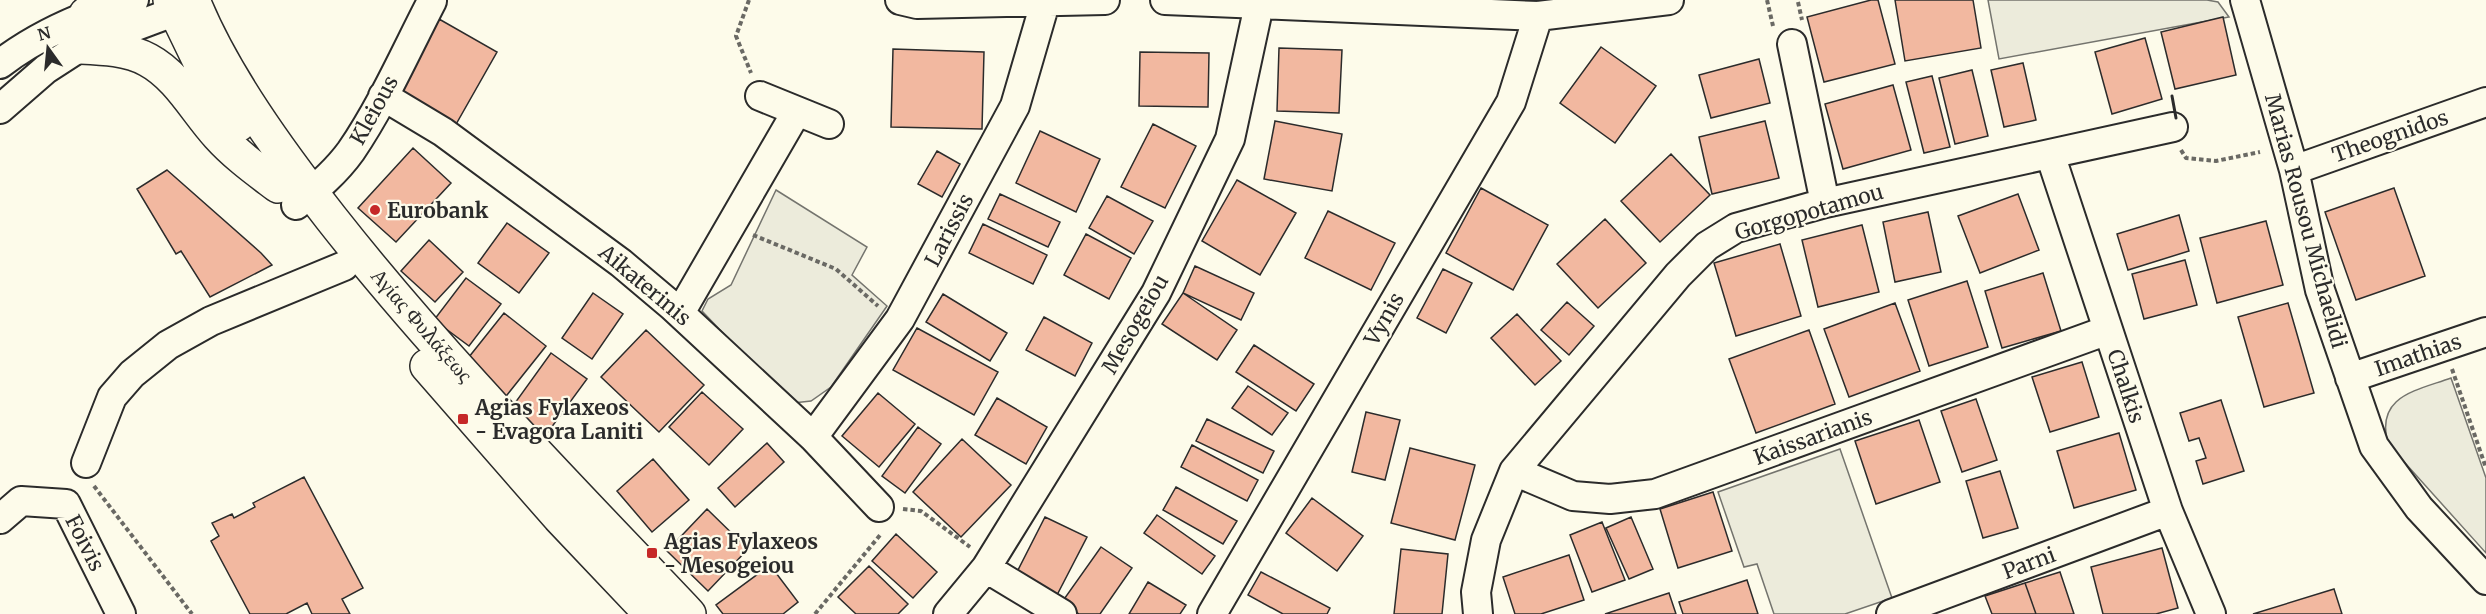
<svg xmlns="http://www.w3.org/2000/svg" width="2486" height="614" viewBox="0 0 2486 614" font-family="Merriweather,serif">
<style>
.green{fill:#ecebdb;stroke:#74746e;stroke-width:1.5}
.building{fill:#f2b8a0;stroke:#2b2b2b;stroke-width:1.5}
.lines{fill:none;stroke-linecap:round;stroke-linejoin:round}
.minor-casing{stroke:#2b2b2b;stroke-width:32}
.major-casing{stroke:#2b2b2b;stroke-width:36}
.path{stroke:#6a6964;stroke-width:4;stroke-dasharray:4.5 3;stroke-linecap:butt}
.minor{stroke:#fdfbea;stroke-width:28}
.major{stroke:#fdfbea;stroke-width:33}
.wall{stroke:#2b2b2b;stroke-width:3}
.poi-dot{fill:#c62828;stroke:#fdfbea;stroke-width:2}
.labels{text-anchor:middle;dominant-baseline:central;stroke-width:4.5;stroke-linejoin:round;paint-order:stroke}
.street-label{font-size:21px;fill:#2b2b2b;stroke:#fdfbea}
.poi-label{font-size:21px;font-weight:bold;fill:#2b2b2b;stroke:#fdfbea;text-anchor:start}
</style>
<rect width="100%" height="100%" fill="#fdfbea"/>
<path class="green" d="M1988,0H2207L2218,2L2229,17L1999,59Z
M776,190L867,247L852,275L887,306L831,387L811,401L793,403L784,397L702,311L708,299L731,285Z
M2451,378L2486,478V553L2388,444C2375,396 2415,391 2451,378Z
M1840,449L1892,598L1845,614H1774L1757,564L1744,567L1718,492Z"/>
<path class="building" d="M1871,0H1878L1895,64L1824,82L1807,17Z
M1895,0H1973L1981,48L1905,61Z
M2223,17L2236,75L2175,89L2161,32Z
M439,19L497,52L455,126L397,94Z
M2145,38L2162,99L2112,114L2095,52Z
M1601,47L1656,86L1615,143L1560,103Z
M1279,48L1342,50L1339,113L1277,111Z
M893,49L984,52L982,129L891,127Z
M1140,52L1209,53L1208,107L1139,106Z
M1759,59L1770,103L1711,118L1699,75Z
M2023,63L2036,120L2004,127L1991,70Z
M1972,70L1988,136L1955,144L1939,78Z
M1932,76L1950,147L1924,153L1906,82Z
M1893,85L1911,150L1843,169L1825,104Z
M1275,121L1342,134L1332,191L1264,179Z
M1765,121L1779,178L1712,194L1699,137Z
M1153,124L1196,146L1165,208L1121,187Z
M1040,131L1100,159L1076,212L1016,183Z
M413,148L451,183L396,242L358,208Z
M937,151L960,164L942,197L918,184Z
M1671,154L1710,195L1660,242L1621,201Z
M167,170L261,253L272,265L210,297L181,251L176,254L137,189Z
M1237,180L1296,213L1260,275L1202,241Z
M1481,188L1548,225L1513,290L1446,253Z
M2394,188L2425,276L2356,300L2325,212Z
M1000,194L1060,222L1048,247L988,219Z
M2018,194L2039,250L1980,273L1958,216Z
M1107,196L1153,221L1134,254L1089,228Z
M1328,211L1395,243L1371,290L1305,258Z
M1928,212L1941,272L1895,282L1883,222Z
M2179,215L2189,251L2128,270L2117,234Z
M1605,219L1646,263L1598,308L1557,264Z
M2266,221L2283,285L2217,303L2200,238Z
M507,223L549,253L519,293L478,263Z
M983,224L1047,255L1033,284L969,253Z
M1862,225L1879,292L1818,307L1802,240Z
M1086,234L1131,258L1109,299L1064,275Z
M429,240L463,272L435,302L401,271Z
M1780,244L1801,316L1736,336L1714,263Z
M2185,260L2197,305L2144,319L2132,274Z
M1195,266L1254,293L1241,320L1183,293Z
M1443,269L1472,283L1446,333L1417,318Z
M2043,273L2061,331L2002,348L1985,291Z
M466,278L501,304L469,346L434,320Z
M1967,281L1988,347L1929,366L1908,300Z
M593,293L623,314L592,359L562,338Z
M1183,293L1237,330L1217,360L1162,324Z
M943,294L1007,333L990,361L926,322Z
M1567,302L1594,326L1569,355L1541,330Z
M1895,303L1920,371L1849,397L1824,329Z
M2288,303L2314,393L2264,407L2238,317Z
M504,313L546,346L503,400L461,367Z
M1517,314L1561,361L1535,385L1491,338Z
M1044,317L1092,343L1075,376L1026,350Z
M917,328L998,372L974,415L893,370Z
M646,330L704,385L659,432L601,377Z
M1809,330L1835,404L1756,433L1729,359Z
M1254,345L1314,384L1296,411L1236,372Z
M551,353L587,379L540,443L505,417Z
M2082,362L2099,417L2050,432L2032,377Z
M1248,386L1288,413L1272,435L1232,408Z
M702,392L743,429L709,465L669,427Z
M878,393L915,424L879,467L842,436Z
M997,398L1047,427L1026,464L975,435Z
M1976,399L1997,460L1962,472L1941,411Z
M2221,400L2244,471L2203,484L2196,461L2206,458L2199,438L2189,441L2180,413Z
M1366,412L1400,420L1385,480L1352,472Z
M1207,419L1274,451L1263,473L1196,441Z
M1919,420L1940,482L1876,504L1855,441Z
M918,427L941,444L905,493L882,476Z
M2119,433L2136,490L2074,508L2057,451Z
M962,439L1011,485L961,537L913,492Z
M767,443L784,462L735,507L718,488Z
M1192,445L1258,480L1247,501L1181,467Z
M1410,448L1475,465L1455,540L1391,523Z
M653,459L689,500L652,532L617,491Z
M2000,471L2018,528L1983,538L1966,481Z
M304,477L363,588L342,599L350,614H312L307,603L286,614H250L211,541L219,536L212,523L232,514L234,518L255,507L253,503Z
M1176,487L1237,521L1223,544L1163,510Z
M1713,492L1732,551L1678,568L1660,509Z
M1312,498L1363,536L1337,571L1286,533Z
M707,509L748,549L708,591L667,551Z
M1157,515L1215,556L1202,574L1144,533Z
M1045,517L1087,537L1057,595L1016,574Z
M1631,517L1653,569L1629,579L1606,528Z
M1602,522L1625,580L1592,592L1570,535Z
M896,534L937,572L913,598L872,561Z
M1101,547L1132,568L1100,614H1079L1062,602Z
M2162,548L2178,608L2156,614H2103L2091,567Z
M1401,549L1448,554L1442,614H1394Z
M1569,555L1584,600L1541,614H1515L1503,577Z
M770,565L798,602L783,614H723L716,605Z
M869,566L908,604L898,614H856L838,597Z
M1261,572L1330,608L1327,614H1283L1248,595Z
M2060,572L2074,614H2036L2025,583Z
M1747,580L1758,614H1683L1679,602Z
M1148,582L1186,605L1180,614H1129Z
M2025,583L2036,614H1992L1985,596Z
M2334,589L2342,614H2253Z
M1669,593L1676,614H1605Z"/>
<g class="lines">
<g class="minor-casing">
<path id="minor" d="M900,0L917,4L1105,0
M1165,0L1538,16L1669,0
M2245,0L2294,170L2320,290L2374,446L2419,508L2486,580
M1792,44L1825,203
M0,64C40,33 86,14 134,0
M383,96L443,132L621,263L672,306L813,437L879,507
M760,96L829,124
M0,109L46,69L80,47L195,4
M2050,154L2168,511L2211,614
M2294,170L2486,102
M296,205C316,189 336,172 351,151C383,104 406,51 432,1
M680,313L797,111
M2350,378L2486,332
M813,437L900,319L1015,106L1045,3
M86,463L112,397L132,374L168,345L211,321L344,266
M1514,471L1573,496L1610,499L1655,494L2108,330
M0,519L21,501L66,504L121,614
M986,568L1062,614
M948,614L986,568L1156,293L1230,139L1259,5
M1212,614L1511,102L1538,16
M1478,614L1476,592L1486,540L1514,471L1678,275L1707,246L1736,228L1825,203L2173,127
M1891,614L2168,511"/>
</g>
<g class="major-casing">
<path id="major" d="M170,0L212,87L238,125
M193,0C223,75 281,154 331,218C441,358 567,485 689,614
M86,14L105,0
M80,47C103,48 128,49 148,60C178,76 196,111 218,135C236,155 257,170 278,186
M427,366L559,517L651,614"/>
</g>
<path class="path" d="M749,0L736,36L751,73
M1767,0L1773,26
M1798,2L1802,20
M2181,150L2186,158L2216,161L2260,152
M753,235L836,269L878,306
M2452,369L2486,468
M94,486L192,614
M903,509L921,511L970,547
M815,614L881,534"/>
<use href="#minor" class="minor"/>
<use href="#major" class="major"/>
<path class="wall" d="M2172,96L2176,118"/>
</g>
<g class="poi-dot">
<circle cx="375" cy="210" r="6"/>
<rect x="457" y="413" width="12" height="12" rx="3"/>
<rect x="646" y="547" width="12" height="12" rx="3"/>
</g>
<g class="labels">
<g class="street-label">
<text transform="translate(374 110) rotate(-61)">Kleious</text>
<text transform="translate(2390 136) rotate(-19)">Theognidos</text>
<text transform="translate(1809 212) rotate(-16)">Gorgopotamou</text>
<text transform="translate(2306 221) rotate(75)">Marias Rousou Michaelidi</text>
<text transform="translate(949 230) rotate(-62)">Larissis</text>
<text transform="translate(645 285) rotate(40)">Aikaterinis</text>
<text transform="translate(1384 319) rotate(-60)">Vynis</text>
<text transform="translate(1135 324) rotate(-60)">Mesogeiou</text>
<text transform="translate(422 325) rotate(49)">Αγίας Φυλάξεως</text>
<text transform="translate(2418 355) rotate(-19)">Imathias</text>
<text transform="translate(2126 386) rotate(72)">Chalkis</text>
<text transform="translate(1813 437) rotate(-20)">Kaissarianis</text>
<text transform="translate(85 543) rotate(63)">Foivis</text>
<text transform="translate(2029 563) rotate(-20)">Parni</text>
</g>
<g class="poi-label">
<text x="387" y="210">Eurobank</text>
<text x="475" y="407">Agias Fylaxeos<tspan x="475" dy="24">- Evagora Laniti</tspan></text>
<text x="664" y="541">Agias Fylaxeos<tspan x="664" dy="24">- Mesogeiou</tspan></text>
</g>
</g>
<g transform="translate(48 48) rotate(345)" stroke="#fdfbea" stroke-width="4.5" paint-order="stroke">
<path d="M0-4.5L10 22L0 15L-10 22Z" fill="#2b2b2b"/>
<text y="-9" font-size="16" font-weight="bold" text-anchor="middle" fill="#2b2b2b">N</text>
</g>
</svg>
